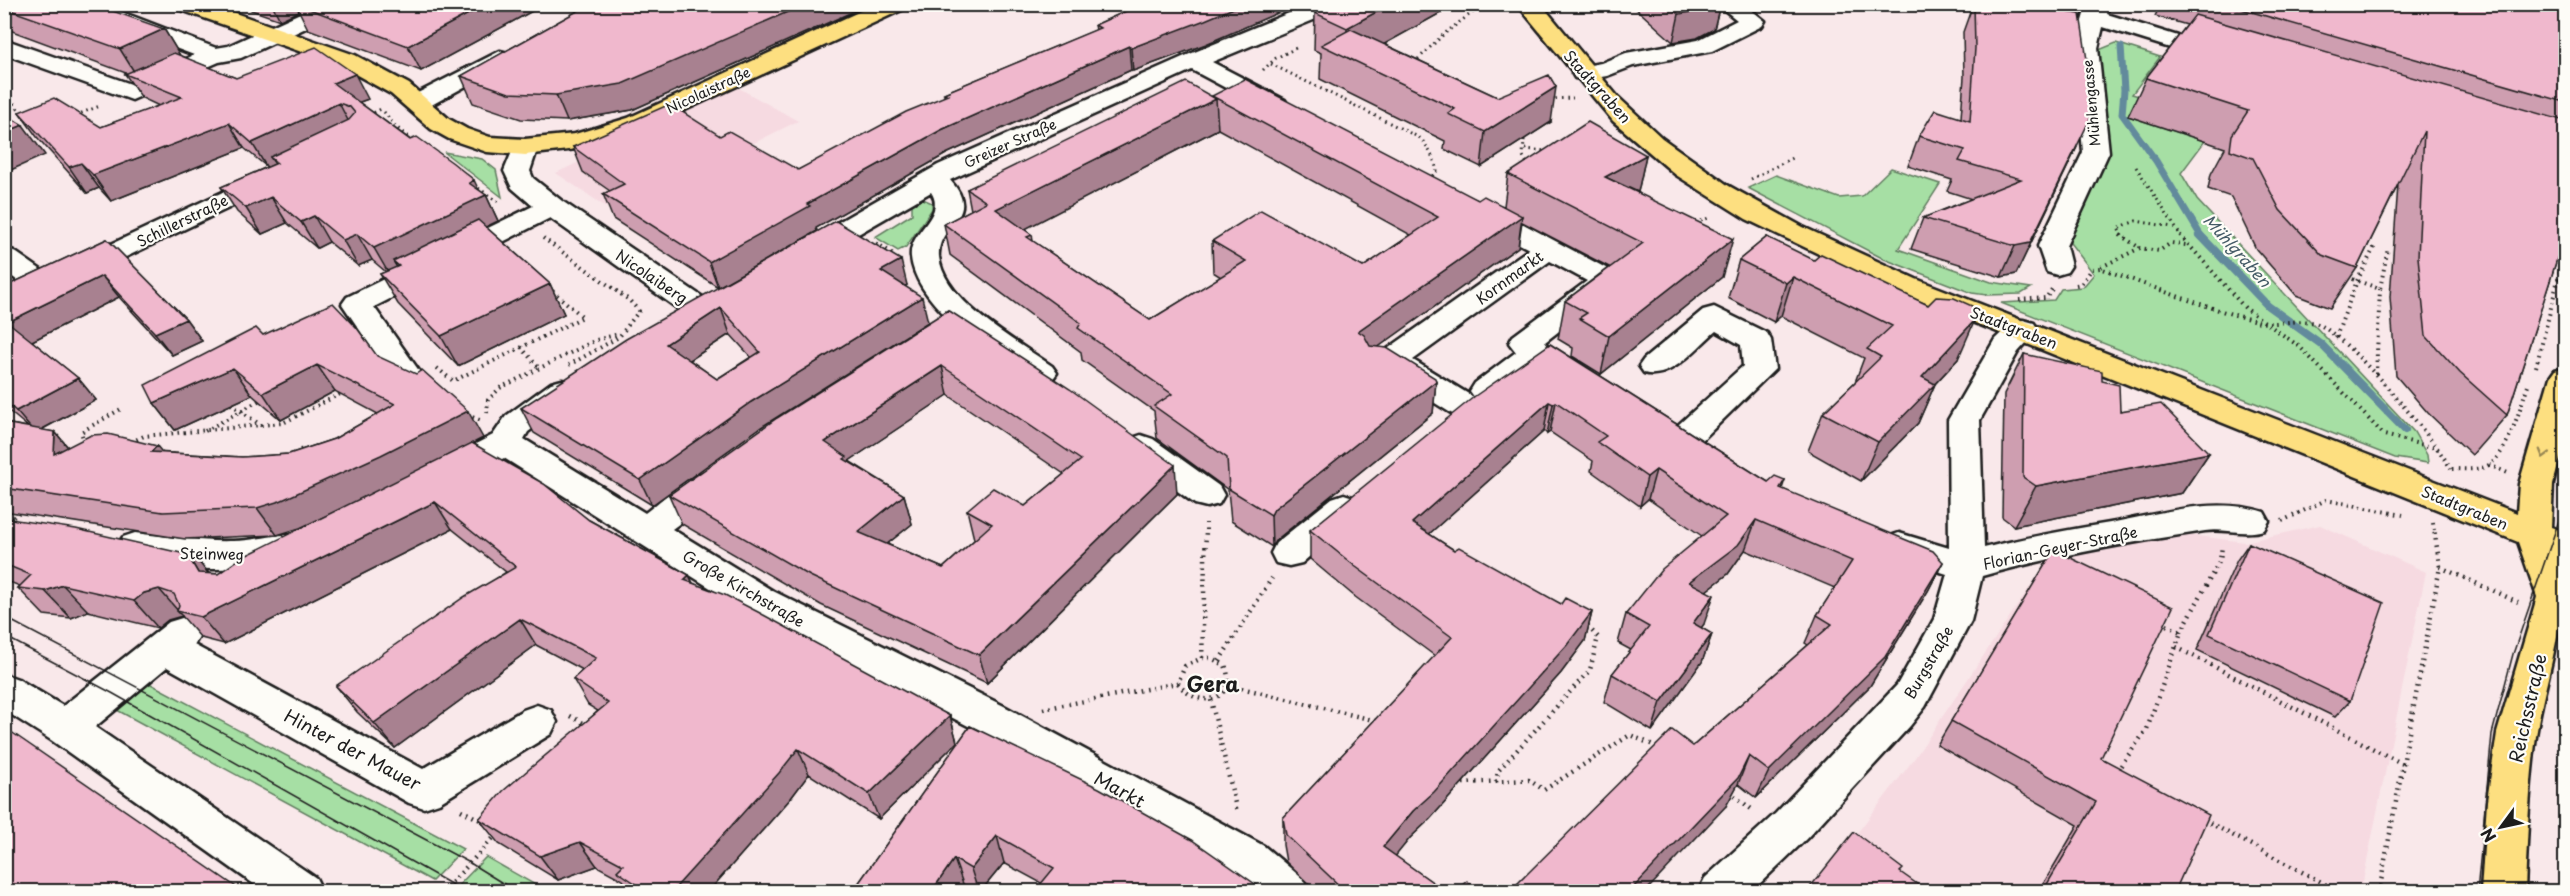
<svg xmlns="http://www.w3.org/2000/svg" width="2570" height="896" viewBox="0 0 2570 896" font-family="'Playpen Sans',sans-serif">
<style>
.built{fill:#f6dae1}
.green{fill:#a6dfa4;stroke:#617e60;stroke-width:1.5}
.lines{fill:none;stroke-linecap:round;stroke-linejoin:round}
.stream-far1{stroke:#628a9c;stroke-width:7}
.stream{stroke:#628a9c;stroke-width:8}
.minor-casing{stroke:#1c1c1c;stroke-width:5}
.major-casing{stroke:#1c1c1c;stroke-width:5}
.path-far2{stroke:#1c1c1c;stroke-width:3;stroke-dasharray:1.5 4;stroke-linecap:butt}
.path-far1{stroke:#1c1c1c;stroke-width:4;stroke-dasharray:1.5 4.5;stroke-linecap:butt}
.path{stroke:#1c1c1c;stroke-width:4.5;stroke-dasharray:1.5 5;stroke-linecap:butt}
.minor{fill:#fdfcf7;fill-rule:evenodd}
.major{fill:#fddf80;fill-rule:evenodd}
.tram{stroke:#1c1c1c;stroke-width:1.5}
.wall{fill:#ce9eb0;stroke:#1c1c1c;stroke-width:1.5;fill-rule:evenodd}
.shaded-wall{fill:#a88190;stroke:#1c1c1c;stroke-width:1.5}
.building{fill:#f0b8cd;stroke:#1c1c1c;stroke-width:1.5;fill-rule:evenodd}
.oneway{stroke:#988753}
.labels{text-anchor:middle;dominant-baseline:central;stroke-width:4.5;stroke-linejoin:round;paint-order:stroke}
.far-street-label{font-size:14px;fill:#1c1c1c;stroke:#fdfcf7}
.street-label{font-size:15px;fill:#1c1c1c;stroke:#fdfcf7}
.water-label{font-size:16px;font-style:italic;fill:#455c67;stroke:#fdfcf7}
.near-street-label{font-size:18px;fill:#1c1c1c;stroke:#fdfcf7}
.district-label{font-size:21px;font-weight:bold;fill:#1c1c1c;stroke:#fdfcf7}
</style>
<rect width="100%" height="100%" fill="#f9e8ea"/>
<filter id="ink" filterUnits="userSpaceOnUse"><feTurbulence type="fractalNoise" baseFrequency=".0167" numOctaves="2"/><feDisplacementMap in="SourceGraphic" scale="12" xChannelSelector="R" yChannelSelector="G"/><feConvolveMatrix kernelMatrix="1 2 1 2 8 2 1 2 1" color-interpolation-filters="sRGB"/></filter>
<g filter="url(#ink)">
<path class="built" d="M737,87L798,121L615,213L556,173Z
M2320,525L2426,572L2361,891H2286L2275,886L2273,892H1812L1914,759L2052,554L2189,535L2245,542Z"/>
<path class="green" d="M2116,43L2160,57L2132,94L2142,97L2128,116L2205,141L2181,173L2197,200L2414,432L2427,455L2428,463L2395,458L2001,303L2054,300L2061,289L2083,287L2094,274L2067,239L2103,158L2099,50Z
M444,152L482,159L496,170L502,197Z
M1891,168L1940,184L1898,249L1991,282L2031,288L2021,294L1987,295L1972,293L1884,259L1748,188L1776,175L1839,198L1862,196Z
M923,199L932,203V209L906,247L898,251L875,237L912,214V204Z
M149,683L463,849L432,881L117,710Z
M486,857L546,891H465L457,887Z"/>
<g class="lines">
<path class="stream-far1" d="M2121,47L2124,90L2122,114L2156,161L2201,236"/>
<path class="stream" d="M2200,235L2268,306L2321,344L2405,430"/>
<g class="minor-casing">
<path id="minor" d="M68,4H101L216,48L228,46L320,4H350L347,9L241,58L219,62L132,100L4,54V39L131,84L194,55L71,9Z
M1311,4H1343L1340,9L1212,62L1285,100L1288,105L1285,110L1276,112L1267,110L1192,70L950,180C984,218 936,223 939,257C944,302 1018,342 1052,366L1057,373L1052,380L1041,383L1030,380C993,354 916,307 911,257C908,231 947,216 931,192L820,256L810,259L800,256L796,250L800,244L938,165L1185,56Z
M1717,4H1744L1765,21L1762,26L1712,51L1633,66L1607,76L1584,80L1575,78L1572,73L1575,68L1601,63L1626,53L1698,40L1737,20Z
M2087,4H2109L2107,14L2223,50L2227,55L2223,60L2215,62L2103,27L2098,48L2109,152L2066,246L2071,266L2067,272L2057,275L2047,272L2038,246L2083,152L2074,48Z
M500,51L508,53L512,58L508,63L426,108L417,110L408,108L405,103L408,98Z
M525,139L534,142L538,147L530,171L533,178L562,201L713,304L717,311L713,318L702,320L691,318L550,218L374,307L422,375L417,382L406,385L395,382L342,304L347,297L533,206L512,188L504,171L516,142Z
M268,171L277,173L281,179L277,185L4,315V294L24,285L4,271V248L14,251L47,274Z
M1482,205L1492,207L1617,274L1622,280L1617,286L1545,342L1552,351L1548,358C1528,374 1502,406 1476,399L1481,407L1476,415L1465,418L1454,415L1392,376L1380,379L1369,376L1364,369L1369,362L1529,249L1472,219L1468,213L1472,207ZM1550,261L1587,281L1513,336L1509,343L1516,352L1475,383L1470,391L1475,398L1413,360Z
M1714,307L1767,333L1771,340L1775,369L1692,450L1680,454L1668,450L1664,442L1668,434L1743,366L1741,345L1716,331C1697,347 1671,381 1644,373L1639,366L1644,359L1703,310Z
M2023,320L2034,323L2038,330L2018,352L1980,420L1984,548C2026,537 2068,530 2110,523C2160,514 2214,496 2264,512L2269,521L2264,530C2244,536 2225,528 2205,531C2132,542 2053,556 1982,576L1971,621L1925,707L1910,726L1806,839L1751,892H1698L1705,878L1776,813L1897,685L1934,619L1947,574L1887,555L1881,546L1887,537L1899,533L1949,548L1948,420L1995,339L2012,323Z
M562,380L573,383L578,391L573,399L528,432L524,439L645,513C667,497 697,464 725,472L730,481L725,490L672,529L773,591L1004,706L1264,846L1302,878L1309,892H1254L1234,874L976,730L747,611L504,458C483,469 459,490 435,483L430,474L435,465L493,435L506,416L551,383Z
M1141,435L1153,439L1219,486L1224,495L1219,504L1207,507L1195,504L1129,455L1125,447L1129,439Z
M1344,494L1356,498L1361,507L1356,516L1302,563L1289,566L1276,563L1271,553L1276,543L1332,498Z
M135,533C168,537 200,542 233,541C258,541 285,530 307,537L313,546L307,555C250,573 180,574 123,555L117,546L123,537Z
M182,618L195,622L201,633L194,645L423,769L523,710L537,705L551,710L557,722L551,734L439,803L424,808L409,803L167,667L95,727L316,878L323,892H265L51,740L4,710V674L18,679L63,706L169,622Z"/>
</g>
<g class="major-casing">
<path id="major" d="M175,4H209L355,55L409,84L449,119L467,129L490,137L525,139L575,134L628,118L876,4H907L904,9L646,128L577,149L525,155L487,152L449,139L431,129L391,94L339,65L178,9Z
M1517,4H1541L1618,97L1662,138L1729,186L1803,227L1916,279L2517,513L2519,484L2550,377L2555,370L2566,367V437L2553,484L2551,527L2566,532V560L2559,558C2570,618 2545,676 2536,736C2529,788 2527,839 2525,892H2481L2487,801L2497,733L2537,597L2518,542L1896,291L1746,219L1676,175L1613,121Z"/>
</g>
<path class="path-far2" d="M1414,63L1444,34L1473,12
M1271,64L1420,138C1429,148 1434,158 1437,171L1430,178
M1263,70L1276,58L1298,47
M4,90L22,114
M1550,99L1573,98
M384,112L396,127L415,142
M76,115L100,106
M369,115L381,109
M1519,137L1524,140L1523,156L1529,167
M1525,149L1547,151
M2136,167L2181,236
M1751,179L1794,157
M474,185L500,203
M1696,223L1711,217
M2122,236L2118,228L2136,221L2172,227"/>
<path class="path-far1" d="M2120,235L2140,248
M2180,235L2245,308L2300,347L2384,435L2439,449
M543,238L629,300L639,311L619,337L569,365
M876,243L895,255
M2101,267L2140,248L2159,251L2171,243L2186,245
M2347,277L2380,289L2388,248
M2076,285L2081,284L2092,269L2100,268C2153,287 2206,308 2260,322C2277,326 2298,318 2315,323C2345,332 2435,440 2451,469
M2019,300L2046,298L2052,289
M2336,337L2357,281L2376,244
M521,347L538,367
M2536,367L2566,248
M437,368L453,381L583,317L550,289
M2376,374L2380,289
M231,404L262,426
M487,413L488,400L500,388L596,340L619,334
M467,415L482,421
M205,431L262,399
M84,442L81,432L121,409
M131,442L144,436L283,423L342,393
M296,454L303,448L310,450
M2489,465L2508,473
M2452,469C2464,469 2478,471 2489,465C2509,452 2521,404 2529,382
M2282,521L2326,500L2403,515
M2433,523L2434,530
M4,525L22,510
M1206,530V523"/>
<path class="path" d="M2440,567L2518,602
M2181,632L2220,560L2222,547
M2176,647L2403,764
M1202,658L1206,529
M1202,658H1211L1225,665C1239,701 1197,711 1178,683L1185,666Z
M1219,661L1272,578
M1229,685L1377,721
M1211,700L1237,812
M1043,709L1178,683
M570,716L587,725
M2117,771L2147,729L2181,632L2162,623
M1496,782L1498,771L1590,670L1598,637L1585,624
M1463,783L1529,780L1544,790L1630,735L1660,748
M1729,792L1754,811
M461,810L486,823
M2204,820L2340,892
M443,892L496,835
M2379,892L2440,567L2434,529"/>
<use href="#minor" class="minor"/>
<use href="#major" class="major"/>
<path class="tram" d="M4,617L470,863L517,892
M4,636L112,693L465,892
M2477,892L2492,734L2513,654L2566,500"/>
</g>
<path class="wall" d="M4,4L164,29L180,56L236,78L368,99L359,102L486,195L498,221L486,227L550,284L564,314L458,366L398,304L380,274L386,272L372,260L358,266L329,242L317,248L287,223L262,234L237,212L221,187L267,167L244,148L111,201L99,188L87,193L37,137L19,112L101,127L159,106L142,98L125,74L126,73L4,28Z
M246,4H545L421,71L308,29L299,11L280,20L251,10L249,5Z
M590,4H870L632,110L567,121L521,119L473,103L461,76Z
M1142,4H1298L1206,44L1133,71L1131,70L946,154L816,228L817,231L718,287L613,219L603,194L610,191L583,172L573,147L720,136L798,170L944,97V93L1096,30L1095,25Z
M1332,4H1453V6L1384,44L1551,122L1481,167L1444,149L1445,141L1320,79L1321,53L1314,50L1315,13Z
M1631,4H1720L1714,29L1697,38L1673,42Z
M1973,4H1996L2077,147L2016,274L2001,277L1911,249L1923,218L1972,199L1947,191L1952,180L1908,166L1919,136L1961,118L1964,77L1963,32Z
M2140,4H2565V234L2507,415L2472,455L2428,413L2396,376L2390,297L2398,185L2357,268L2330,308L2296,295L2256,249L2231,197L2208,189L2211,174L2225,148L2128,116L2146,78L2187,25L2155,16L2157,12L2139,7Z
M1212,96L1478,200L1504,206L1508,174L1646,155L1638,192L1722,277L1601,374L1572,356L1573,348L1558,339L1565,301L1609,267L1522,222L1518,247L1378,347L1436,381L1433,413L1275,541L1272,547L1231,521L1228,490L1157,438L1154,411L1082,360L1081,352L950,255L944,224L971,210L967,189ZM1218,129L1411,235L1363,267L1212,241L1213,272L1221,277L1150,320L1033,241L1032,235L1024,229Z
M836,221L907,285L905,286L928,322L761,427L652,505L534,433L521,408ZM730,334L751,357L717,379L690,360Z
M1767,237L1958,359L1935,384L1918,423L1861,481L1808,451L1823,413L1855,382L1864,358L1781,316L1774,322L1728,298L1739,260Z
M107,239L186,319L202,341L172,355L119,297L32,341L78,378L96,400L41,430L55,432L68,447L242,457L289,454L334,439L378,414L335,391L281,420L252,395L175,430L154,403L263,335L377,356L483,438L473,443L589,520L689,575L693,583L950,716L957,742L879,819L809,774L791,798L709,891H630L623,880L597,866L558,880L499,844L479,819L598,711L588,705L573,679L583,670L536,645L395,748L357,712L336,686L506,572L452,529L224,644L201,638L182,616L168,620L158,628L88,611L71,618L44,615L18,588L20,586L4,580V518L194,556L209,573L218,574L323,517L300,528L277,535L185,539L4,511V423L28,427L4,407V287Z
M948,310L1177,494L987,683L821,605L682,524L669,495ZM948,395L1064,474L1025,506L967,510L974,539H975L943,568L887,544L912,524L904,495L849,461Z
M1550,344L1768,482L1785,480L1782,489L1943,562L1928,591L1870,686L1756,798L1738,784L1726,806L1693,746L1808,645L1805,643L1817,615L1835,588L1745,550L1728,574L1706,591L1704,624L1701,628L1712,634L1702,662L1652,731L1604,702L1612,674L1631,650L1618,643L1626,614L1702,536L1648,499L1640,506L1591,471L1593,461L1550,432L1547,434L1544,431L1429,534L1454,550L1561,604L1592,612L1585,641L1561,673L1430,819L1410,838L1395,856L1445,891H1316L1286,862L1283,845V818L1435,656L1354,596L1310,559V530Z
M2024,354L2102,381L2120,411L2209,453L2182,493L2014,526L2002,517L2004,394Z
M2249,543L2350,701L2335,717L2197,650L2237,560Z
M2054,550L2101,758L2175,891H2039L2078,825L1937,745Z
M970,726L1192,840L1041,883L1004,863L981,891H974L963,884L958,891H853Z"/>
<path class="shaded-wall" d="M272,4H295L299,11L280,20Z
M487,4H545L421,71L408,46Z
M806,4H870L632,110L567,121L556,95Z
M1243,4H1298L1206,44L1133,71L1131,48Z
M1391,4H1453V6L1354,61L1346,57L1347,28Z
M1715,4H1720L1714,29L1697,38L1673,42L1679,14Z
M164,29L181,57L138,78L120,49Z
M1129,46L1131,70L946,154L816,228L817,231L718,287L709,262L807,204L941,130Z
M355,74L368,99L349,106L333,83Z
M1556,87L1551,122L1481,167L1485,132Z
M1216,99L1218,129L1002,241L996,209Z
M339,103L352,128L270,157L275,164L267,168L252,143Z
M229,123L244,148L111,201L93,175Z
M23,125L45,155L4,173V133Z
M2077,147L2016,274L2001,277L2015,246Z
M1646,155L1638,192L1605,177Z
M81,163L99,188L87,193L69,167Z
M474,180L482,197L486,195L498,221L401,268L399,266L393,261L398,269L389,274L374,248L469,183Z
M271,197L287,223L262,234L246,208Z
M314,216L329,242L317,248L301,222Z
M1522,216L1518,247L1356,363L1358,331Z
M357,234L372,260L358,266L343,240Z
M1733,239L1722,277L1601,374L1609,336Z
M901,260L907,285L888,296L881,271Z
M102,276L119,297L26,344L8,322Z
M1793,277L1781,316L1774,322L1786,283Z
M550,284L564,314L458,366L441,336Z
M922,297L928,322L761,427L652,505L640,480L751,402Z
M721,308L730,334L676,369L666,344Z
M186,319L202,341L172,355L155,333Z
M1975,320L1958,359L1929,390L1935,384L1918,423L1861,481L1878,442L1922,377Z
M317,365L335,391L281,420L263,393Z
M942,366L948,395L849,461L856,486L825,442Z
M233,368L252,395L175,430L154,403Z
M78,378L96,400L35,433L16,411Z
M1436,381L1433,413L1275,541L1272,547L1271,515L1274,509Z
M1549,402L1544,431L1409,552L1412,523Z
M1556,402L1550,432L1547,434L1553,404Z
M468,411L483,438L398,482L300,528L277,535L257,508Z
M55,432L78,459L54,454Z
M157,446L179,473L151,452Z
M2209,453L2182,493L2014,526L2036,486Z
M1175,465L1177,494L987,683L979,655Z
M1656,470L1648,499L1640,506L1647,477Z
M904,495L912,524L867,560L858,532Z
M435,502L452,529L224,644L201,617Z
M1756,520L1745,550L1728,574L1680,611L1689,582Z
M194,556L216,583L198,573L191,561Z
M1943,562L1928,591L1870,686L1756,798L1769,771Z
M689,575L701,602L684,580Z
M63,585L88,611L71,618L45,591Z
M159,589L179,612L177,611L182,616L168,620L158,628L134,601L144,593Z
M1714,595L1704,624L1684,652L1693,623Z
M1592,612L1585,641L1561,673L1430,819L1410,838L1381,874L1383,847L1413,811Z
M520,619L536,645L395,748L374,723Z
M1712,634L1702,662L1652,731L1661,702Z
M950,716L957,742L879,819L869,794Z
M798,749L809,774L791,798L709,891H665Z
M1749,756L1738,784L1726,806L1646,891H1630Z
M997,836L1004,863L981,891H978L971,869Z
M580,842L597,866L558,880L540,856Z
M954,859L963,884L958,891H932Z"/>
<path class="building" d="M4,4H93L164,29L120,49L4,8Z
M296,4H487L408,46Z
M590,4H806L622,84L556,95L509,93L461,76Z
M1142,4H1243L1205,20L1131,48L1129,46L941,130L807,204L810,206L709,262L603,194L624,184L573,147L670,104L720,136L729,131L798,170L906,112L948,95L944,93L1100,28L1095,25Z
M1332,4H1391L1347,28L1315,13Z
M1668,4H1715L1704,10L1679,14Z
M1974,4L2022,6L2080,14L2089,73L2091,117L2030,243L2015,246L1923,218L2021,179L1959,161L1965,150L1919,136L1935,110L1970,121L1975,48Z
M2224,4H2565V102Z
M2195,15L2565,121V234L2507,415L2460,373L2426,336L2418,257L2424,131L2357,268L2322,255L2280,210L2253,158L2230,150L2232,135L2248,111L2146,78Z
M1351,29L1497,97L1549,75L1556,87L1485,132L1448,114L1455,109L1321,45Z
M316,47L355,74L333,83L410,140L417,137L453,163L474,180L469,183L486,195L374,248L357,234L343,240L314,216L301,222L271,197L246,208L221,187L277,163L270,157L349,120L355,113L350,107L339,103L252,143L229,123L93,175L81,163L69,167L19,112L54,98L101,127L182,97L125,74L174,53L236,78Z
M1245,79L1478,200L1484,196L1522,216L1358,331L1364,335L1370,346L1387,348L1435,378L1436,381L1274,509L1271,515L1229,489L1227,458L1154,406L1172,394L1078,328L1081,323L944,224L986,202L967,189L1186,82L1216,99L996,209L1032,235L1027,237L1150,320L1246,261L1212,241L1261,210L1363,267L1438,217L1212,96Z
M4,114L23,125L4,133Z
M1588,122L1646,155L1605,177L1733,239L1609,336L1579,318L1587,313L1565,301L1643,243L1508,174Z
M478,220L550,284L441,336L380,274L399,266L393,261Z
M836,221L901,260L881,271L922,297L751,402L640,480L521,408L626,339ZM721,308L760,352L717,379L666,344Z
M1767,237L1814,260L1821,254L1928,305L1936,297L1954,298L1972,306L1975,320L1922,377L1935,384L1878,442L1823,413L1881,357L1867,349L1892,326L1793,277L1786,283L1739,260Z
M107,239L186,319L155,333L102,276L8,322L78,378L16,411L4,401V287Z
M333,303L357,328L377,356L416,374L422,370L468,411L381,455L280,501L257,508L163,512L4,488V423L55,432L54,454L91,435L108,434L157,446L151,452L242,457L289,454L334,439L395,404L317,365L263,393L233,368L154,403L145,385L256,328L263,335Z
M948,310L1070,389L1175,465L979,655L810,576L669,495L777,418ZM942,366L1081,460L1025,506L993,488L967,510L992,524L943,568L858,532L904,495L844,459L847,457L825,442Z
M1550,344L1768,482L1775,476L1785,480L1780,488L1933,551L1943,562L1885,657L1769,771L1749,756L1738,778L1630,891H1510L1672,730L1693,746L1832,624L1817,615L1852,561L1756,520L1738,545L1689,582L1714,595L1693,623L1712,634L1661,702L1612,674L1649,627L1626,614L1662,569L1726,516L1656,470L1647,477L1597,442L1606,436L1556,402L1553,404L1549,402L1412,523L1454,550L1459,547L1561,604L1565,598L1592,612L1567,645L1434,792L1413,811L1383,847L1445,891H1345L1286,835L1283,818L1452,637L1356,567L1310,530L1475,396Z
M2024,354L2102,371V381L2119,385L2120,411L2161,404L2209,453L2036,486L2023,477Z
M472,443L544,484L589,520L689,575L684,580L725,595L758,612L950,716L869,794L798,749L779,773L676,887L665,891H647L617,871L623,865L580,842L540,856L479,819L503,791L608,703L573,679L596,658L520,619L374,723L336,686L464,597L516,567L435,502L201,617L177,611L179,605L174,594L159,589L144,593L134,601L63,585L45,591L18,588L31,575L4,564V518L76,529L194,556L191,561L198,573L218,574L241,558Z
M2249,543L2384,603L2350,701L2209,634Z
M2054,550L2173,607L2101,758L2209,815L2175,891H2043L2096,802L1951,721Z
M970,726L1099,788L1192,840L1265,891H1035L1054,868L997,836L971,869L954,859L932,891H853Z
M4,727L242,891H4Z
M1854,832L1903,869L1900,872L1927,891H1807Z
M1467,881L1478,891H1455Z"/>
<defs><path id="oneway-chevron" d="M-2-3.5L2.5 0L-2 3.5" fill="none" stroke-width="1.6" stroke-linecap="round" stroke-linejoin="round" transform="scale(1.5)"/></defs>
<use class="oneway" href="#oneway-chevron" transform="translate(2544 454) rotate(106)"/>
</g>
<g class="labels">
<g class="far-street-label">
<text transform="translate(708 90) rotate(-25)">Nicolaistraße</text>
<text transform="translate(2091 103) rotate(-95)">Mühlengasse</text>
<text transform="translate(1010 143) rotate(-24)">Greizer Straße</text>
</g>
<g class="street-label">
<text transform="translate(1598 86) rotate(48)">Stadtgraben</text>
<text transform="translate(182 220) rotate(-26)">Schillerstraße</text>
<text transform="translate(652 276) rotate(34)">Nicolaiberg</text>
<text transform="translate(1509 277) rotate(-36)">Kornmarkt</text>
<text transform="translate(2014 327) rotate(21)">Stadtgraben</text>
<text transform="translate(2465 507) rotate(22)">Stadtgraben</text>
<text transform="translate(2060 547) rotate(-12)">Florian-Geyer-Straße</text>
<text transform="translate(212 553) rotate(1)">Steinweg</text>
<text transform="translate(744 588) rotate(30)">Große Kirchstraße</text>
<text transform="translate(1928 662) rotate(-60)">Burgstraße</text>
</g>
<g class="water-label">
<text transform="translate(2238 250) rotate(48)">Mühlgraben</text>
</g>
<g class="near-street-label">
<text transform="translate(2527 708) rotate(-77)">Reichsstraße</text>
<text transform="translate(353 749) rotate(28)">Hinter der Mauer</text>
<text transform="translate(1120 789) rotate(29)">Markt</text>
</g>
<g class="district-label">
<text x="1213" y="683">Gera</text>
</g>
</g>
<rect width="2570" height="896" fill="none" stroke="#fdfcf7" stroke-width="24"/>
<rect x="12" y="12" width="2546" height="872" fill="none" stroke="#1c1c1c" stroke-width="2" filter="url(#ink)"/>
<g transform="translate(2501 827) rotate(237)" stroke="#fdfcf7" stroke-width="4.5" paint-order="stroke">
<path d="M0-4.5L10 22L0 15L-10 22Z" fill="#1c1c1c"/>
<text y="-9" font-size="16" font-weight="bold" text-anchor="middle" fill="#1c1c1c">N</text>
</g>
</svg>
